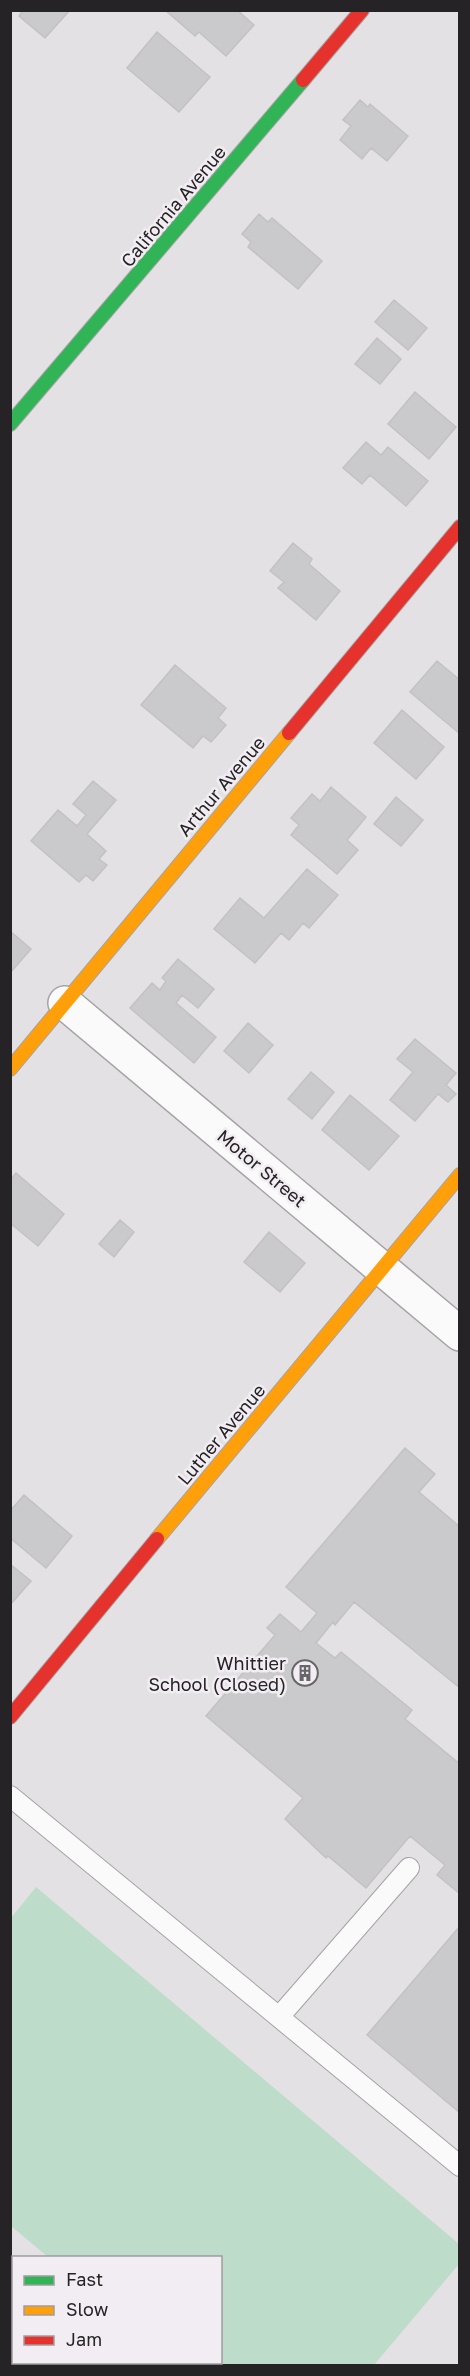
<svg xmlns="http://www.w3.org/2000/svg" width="470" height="2376" viewBox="0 0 470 2376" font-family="'Golos Text',sans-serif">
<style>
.green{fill:#bedcca}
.building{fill:#cac9cb;stroke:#c3c1c4;stroke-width:1.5}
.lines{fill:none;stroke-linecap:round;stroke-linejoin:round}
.lane-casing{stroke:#a5a3a5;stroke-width:22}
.street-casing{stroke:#a5a3a5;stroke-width:36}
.fast-casing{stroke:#a5a3a5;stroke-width:16}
.slow-casing{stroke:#a5a3a5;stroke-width:16}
.jam-casing{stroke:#a5a3a5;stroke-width:16}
.lane{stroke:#fbfafb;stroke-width:20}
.street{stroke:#fbfafb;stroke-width:33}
.fast{stroke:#30b455;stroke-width:14}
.slow{stroke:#ff9f0a;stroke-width:14}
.jam{stroke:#e5322d;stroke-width:14}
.labels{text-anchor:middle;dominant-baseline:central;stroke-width:5;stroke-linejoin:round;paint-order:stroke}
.street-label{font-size:18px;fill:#252325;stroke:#f2edf2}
.poi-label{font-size:18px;fill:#252325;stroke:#f2edf2;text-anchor:end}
</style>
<rect width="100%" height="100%" fill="#e3e1e4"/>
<path class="green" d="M36,1887L459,2244V2264L374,2365H177L173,2363L220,2362V2258L48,2257L11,2226V1918Z"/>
<path class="building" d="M23,10H70L45,38L19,16Z
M165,10H237L254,25L226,56L199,32L195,36Z
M157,32L210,77L179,112L127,68Z
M360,100L368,107L370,104L408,136L387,161L371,148L362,159L340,140L351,126L343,120Z
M259,214L268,222L272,218L322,261L298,289L248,247L251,242L242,234Z
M394,300L427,328L408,350L375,322Z
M377,338L401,359L380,384L355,364Z
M415,392L456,427L429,459L388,424Z
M366,442L381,455L388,447L428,481L406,506L370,475L362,484L343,468Z
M293,543L312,559L309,564L340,591L316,620L278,588L284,582L270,571Z
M437,661L460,680V734L410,692Z
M175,665L226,708L218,718L226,725L211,742L203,736L193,748L141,705Z
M402,710L444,747L416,779L374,743Z
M93,781L116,800L87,834L106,851L99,859L107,865L93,881L86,875L79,882L31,841L58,810L77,826L86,815L73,804Z
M331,787L366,817L347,840L358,850L337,874L291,835L299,825L291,818L312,794L320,801Z
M396,797L423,820L401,846L374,824Z
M307,869L338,895L309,928L303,923L289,940L281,933L255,963L214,929L240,898L264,918Z
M10,931L31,949L10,973Z
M178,959L214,989L198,1008L182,995L176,1003L216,1037L194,1063L130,1008L152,983L160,990L166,981L162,978Z
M248,1023L273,1045L249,1073L224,1051Z
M415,1039L456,1073L446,1085L456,1094L448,1102L438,1094L415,1121L390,1100L413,1072L397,1059Z
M311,1072L334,1092L312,1119L288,1099Z
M350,1095L399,1136L369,1170L322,1130Z
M16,1173L64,1214L38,1246L10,1223V1180Z
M120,1220L134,1232L114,1257L99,1244Z
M269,1232L305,1263L280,1292L244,1262Z
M405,1448L435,1474L419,1492L460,1527V1688L354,1602L335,1625L333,1622L316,1643L335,1658L341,1652L412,1710L405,1719L460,1764V1894L437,1875L445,1865L410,1836L366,1888L328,1856L326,1858L285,1819L303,1798L206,1716L275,1635L267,1628L280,1614L301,1632L317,1613L286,1587Z
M24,1495L72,1536L46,1568L10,1538V1511Z
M10,1564L31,1581L10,1605Z
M460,1926V2113L367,2035Z"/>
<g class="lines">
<g class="lane-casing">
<path id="lane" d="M10,1796L460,2166
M279,2017L409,1868"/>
</g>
<g class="street-casing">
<path id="street" d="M65,1003L460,1334
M10,2313L14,2315
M70,2362L73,2366
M10,2365L14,2362"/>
</g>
<g class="fast-casing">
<path id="fast" d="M10,424L303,80"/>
</g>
<g class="slow-casing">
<path id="slow" d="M10,1069L289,733
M157,1539L460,1175"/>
</g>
<g class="jam-casing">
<path id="jam" d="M303,80L362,10
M289,733L460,527
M10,1717L157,1539"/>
</g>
<use href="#lane" class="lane"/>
<use href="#street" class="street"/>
<use href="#fast" class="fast"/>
<use href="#slow" class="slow"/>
<use href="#jam" class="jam"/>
</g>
<defs>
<g id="building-ring" transform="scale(1.35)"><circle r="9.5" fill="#f2edf2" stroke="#686668" stroke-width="1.5"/><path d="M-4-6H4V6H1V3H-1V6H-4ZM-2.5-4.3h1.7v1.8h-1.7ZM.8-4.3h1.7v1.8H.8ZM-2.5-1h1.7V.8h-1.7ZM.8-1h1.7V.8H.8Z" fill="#686668"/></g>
</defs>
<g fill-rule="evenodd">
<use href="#building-ring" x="305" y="1673"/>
</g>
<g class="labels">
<g class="street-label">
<text transform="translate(173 206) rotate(-50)">California Avenue</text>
<text transform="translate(221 786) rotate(-50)">Arthur Avenue</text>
<text transform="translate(262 1168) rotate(40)">Motor Street</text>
<text transform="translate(221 1434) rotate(-50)">Luther Avenue</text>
</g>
<g class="poi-label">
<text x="286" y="1663">Whittier<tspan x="286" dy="21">School (Closed)</tspan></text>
</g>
</g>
<rect width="470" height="2376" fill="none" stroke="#252325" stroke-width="24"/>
<rect x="12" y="2256" width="210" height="108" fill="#f2edf2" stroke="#a09ca0" stroke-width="1.5"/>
<rect x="24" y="2276" width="30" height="9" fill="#30b455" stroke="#a09ca0" stroke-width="1.5"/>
<text x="66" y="2286" font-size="18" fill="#252325">Fast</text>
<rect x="24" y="2306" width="30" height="9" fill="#ff9f0a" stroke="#a09ca0" stroke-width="1.5"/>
<text x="66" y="2316" font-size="18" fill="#252325">Slow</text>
<rect x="24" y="2336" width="30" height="9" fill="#e5322d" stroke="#a09ca0" stroke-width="1.5"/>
<text x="66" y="2346" font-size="18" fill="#252325">Jam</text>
</svg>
